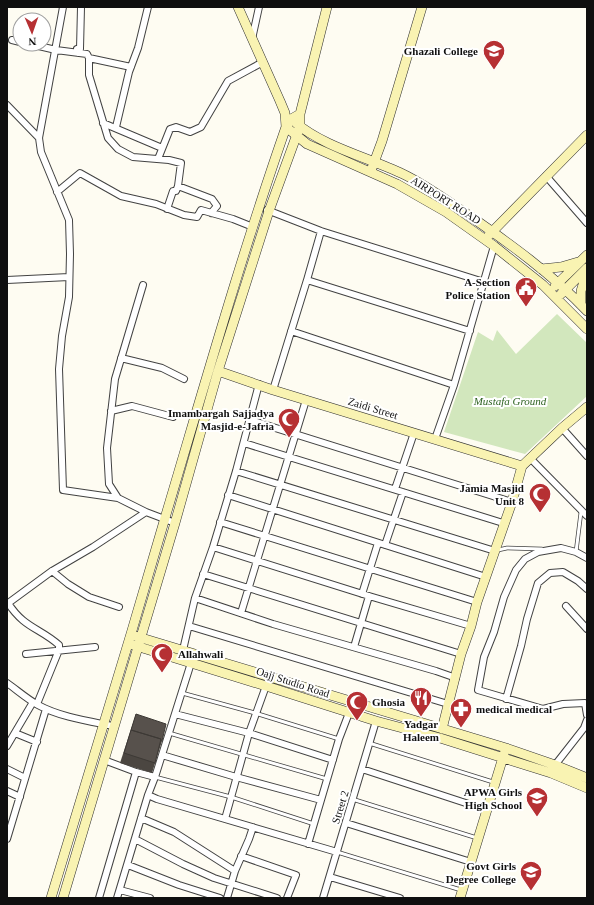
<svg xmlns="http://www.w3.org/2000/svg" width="594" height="905" viewBox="0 0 594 905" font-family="'Times New Roman',serif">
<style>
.green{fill:#d2e7bd}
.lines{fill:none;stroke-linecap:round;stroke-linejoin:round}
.lane-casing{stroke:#424242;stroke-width:4.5}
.street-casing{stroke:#424242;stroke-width:8}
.secondary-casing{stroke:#313131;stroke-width:10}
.lane{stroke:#fff;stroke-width:3}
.street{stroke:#fff;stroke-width:6}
.secondary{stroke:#f9f3b2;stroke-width:9}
.wall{fill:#4b4641}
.building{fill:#57514c;stroke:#3d3935}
.labels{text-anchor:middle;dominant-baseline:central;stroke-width:4;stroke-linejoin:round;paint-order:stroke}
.poi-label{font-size:11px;font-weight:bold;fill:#0f0f0f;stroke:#fff;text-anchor:end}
.street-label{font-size:11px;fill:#0f0f0f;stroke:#fff}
.park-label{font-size:11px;font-style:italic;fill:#2f6323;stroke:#fff}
</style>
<rect width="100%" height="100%" fill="#fefcf2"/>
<path class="green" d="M557,314L587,343V396L525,454L444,432L478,332L493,341L497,330L516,354Z"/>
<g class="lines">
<g class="lane-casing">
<path id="lane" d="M498,550L507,548L542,549
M576,552L581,512
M182,693L255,713L339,739
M169,733L327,779
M369,743L493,782
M155,777L231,797L314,824
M352,799L477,838
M337,852L461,890"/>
</g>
<g class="street-casing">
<path id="street" d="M63,7L39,138L41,152L69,220L70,254L69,297L62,336L59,369L63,490L118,498
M252,39L259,7
M12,40L20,42
M30,44L56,50L87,54L89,58L131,67
M78,53L77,49H80L81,7
M89,58V75L108,138L118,149L133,157L169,160L181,163L178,186L176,191H173L167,209
M7,105L39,138
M103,123L162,148
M116,127L129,72L138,48L148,7
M158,159L170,129L176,127L190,132L201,127L228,81L263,62
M546,176L587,223
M178,186L212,199L217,206L211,213
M57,192L80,173L121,196L156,204L184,215L197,217L201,210L233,219L253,227
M267,210L321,231L484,282
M321,231L307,280L470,331
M7,280L69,277
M143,285L115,379L107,448L109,484L118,498L146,512
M291,331L454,385
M121,358L162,368L184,379
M273,390L307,280
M111,411L132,406L173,417
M250,420L512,502
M562,428L587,456
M435,439L454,385L494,246
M244,443L503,523
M530,458L587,516
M236,471L495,551
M395,489L414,433
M228,495L486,577
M220,522L477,602
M385,545L403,492
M213,547L369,596L471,626
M587,558L576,552L561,548L538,552L525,559L516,570L504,597L494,632L484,657L478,690L543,709L563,704L585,703L587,715
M52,571L68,584L89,597L119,607
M203,574L461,654
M362,594L378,543
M195,598L273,624L436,671L456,678
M8,603C24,628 40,628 59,645V650L37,704
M7,604L52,571L93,547L146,512L175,523
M566,606L587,629
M241,613L306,400
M189,626L448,704
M354,647L369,596
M183,650L195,598L213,547L236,471L259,384
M26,654L95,647
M7,683C17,690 27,699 38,705C60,717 88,721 113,726
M506,699L521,646L527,619L538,583L550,573L563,572L578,581L587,589
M175,714L249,733L333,760
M15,733L37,742
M7,746L33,702
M162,755L236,777L321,800
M104,760L136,772
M555,765L584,728L587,720
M7,769L25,778
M362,769L487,810
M7,791L20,797
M148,795L157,799L337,852
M141,818L174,832L235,871
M225,819L249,733L266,686
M346,823L471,862
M7,839L46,709
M135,839L183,864L214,878L277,898
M308,844L339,739L349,713
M241,856L296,875L287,898
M128,865L179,885L220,898
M330,877L400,898
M120,890L150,898
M99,898L136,772L155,777
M117,898L148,795L155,777L191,663
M227,898L235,871L249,839L253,827
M323,898L376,721"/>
</g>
<g class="secondary-casing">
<path id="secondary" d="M238,7L280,101L285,113L286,127L307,144L397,184L446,212L494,246L543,285L587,329
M296,123C324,147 370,158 403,174C426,185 446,200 467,214C509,243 552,274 587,311
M372,168L382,141L422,7
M489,235L587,135
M541,269L561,267L578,262
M555,286L587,255
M561,294L587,268
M581,305V291L587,272
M218,371L273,390L522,466
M135,636L506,748L555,765L587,778
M133,645L266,686L376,721L440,738L551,773L587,788
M442,729L461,654L471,626L477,602L512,502L522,466L562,428L587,407
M51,898C90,772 128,645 165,518C204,387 241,256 286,127L291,119L300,114
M63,898L175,523L218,371L269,211L300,126V114L327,7
M460,898L504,754"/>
</g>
<use href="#lane" class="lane"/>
<use href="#street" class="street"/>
<use href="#secondary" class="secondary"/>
</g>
<path class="wall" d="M136,714L162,741L152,773L120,763Z"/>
<path class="building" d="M136,714L166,724L162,741L160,740L161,739L131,730Z
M131,730L161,739L155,763L124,753Z"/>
<defs>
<g id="university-pin" transform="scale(1.15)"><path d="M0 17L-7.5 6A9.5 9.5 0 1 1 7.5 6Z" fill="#b63033" stroke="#fff"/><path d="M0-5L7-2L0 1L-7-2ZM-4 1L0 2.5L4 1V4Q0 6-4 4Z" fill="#fff"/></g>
<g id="civic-pin" transform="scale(1.15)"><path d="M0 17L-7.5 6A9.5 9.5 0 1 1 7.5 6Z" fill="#b63033" stroke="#fff"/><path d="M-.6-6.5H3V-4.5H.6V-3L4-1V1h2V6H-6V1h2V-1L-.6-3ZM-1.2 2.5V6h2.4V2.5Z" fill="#fff"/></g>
<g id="mosque-pin" transform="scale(1.15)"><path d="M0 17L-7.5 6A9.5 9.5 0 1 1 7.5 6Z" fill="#b63033" stroke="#fff"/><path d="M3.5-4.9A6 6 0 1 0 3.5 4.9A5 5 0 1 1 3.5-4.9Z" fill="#fff"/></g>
<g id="restaurant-pin" transform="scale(1.15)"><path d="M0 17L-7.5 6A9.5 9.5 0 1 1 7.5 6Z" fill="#b63033" stroke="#fff"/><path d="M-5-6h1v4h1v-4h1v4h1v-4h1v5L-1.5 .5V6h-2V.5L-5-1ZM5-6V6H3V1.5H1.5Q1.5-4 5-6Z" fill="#fff"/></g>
<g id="pharmacy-pin" transform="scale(1.15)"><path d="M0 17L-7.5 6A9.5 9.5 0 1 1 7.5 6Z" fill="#b63033" stroke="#fff"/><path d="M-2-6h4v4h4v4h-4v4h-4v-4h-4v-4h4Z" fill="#fff"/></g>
<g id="school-pin" transform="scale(1.15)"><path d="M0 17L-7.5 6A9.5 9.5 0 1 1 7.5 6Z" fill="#b63033" stroke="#fff"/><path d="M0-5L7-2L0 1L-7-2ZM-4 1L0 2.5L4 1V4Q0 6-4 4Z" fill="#fff"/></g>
</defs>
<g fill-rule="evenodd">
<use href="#university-pin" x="494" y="51"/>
<use href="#civic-pin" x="526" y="288"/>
<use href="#mosque-pin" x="289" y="419"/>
<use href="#mosque-pin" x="540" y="494"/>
<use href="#mosque-pin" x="162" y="654"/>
<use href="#restaurant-pin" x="421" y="698"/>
<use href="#mosque-pin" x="357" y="702"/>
<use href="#pharmacy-pin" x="461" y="709"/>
<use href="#school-pin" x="537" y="798"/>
<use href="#school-pin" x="531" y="872"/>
</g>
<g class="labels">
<g class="poi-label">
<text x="478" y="51">Ghazali College</text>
<text x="510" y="282">A-Section<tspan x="510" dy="13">Police Station</tspan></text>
<text x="274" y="413">Imambargah Sajjadya<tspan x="274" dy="13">Masjid-e-Jafria</tspan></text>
<text x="524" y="488">Jamia Masjid<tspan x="524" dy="13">Unit 8</tspan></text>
<text x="178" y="654" text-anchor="start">Allahwali</text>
<text x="372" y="702" text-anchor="start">Ghosia</text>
<text x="476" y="709" text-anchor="start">medical medical</text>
<text x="421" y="724" text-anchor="middle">Yadgar<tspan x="421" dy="13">Haleem</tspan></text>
<text x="522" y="792">APWA Girls<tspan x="522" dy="13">High School</tspan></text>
<text x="516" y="866">Govt Girls<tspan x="516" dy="13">Degree College</tspan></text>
</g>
<g class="street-label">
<text transform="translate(446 200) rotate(32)">AIRPORT ROAD</text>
<text transform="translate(373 408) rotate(17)">Zaidi Street</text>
<text transform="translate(293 682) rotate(18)">Oajj Studio Road</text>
<text transform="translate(340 807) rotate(-73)">Street 2</text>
</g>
<g class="park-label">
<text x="510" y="401">Mustafa Ground</text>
</g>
</g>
<rect width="594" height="905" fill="none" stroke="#0f0f0f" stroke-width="16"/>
<g transform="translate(32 32) rotate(178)"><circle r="19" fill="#ffffff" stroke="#9f9f9f"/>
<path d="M0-3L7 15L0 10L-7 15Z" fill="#b63033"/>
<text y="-6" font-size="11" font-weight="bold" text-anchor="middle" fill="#0f0f0f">N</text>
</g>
</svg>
